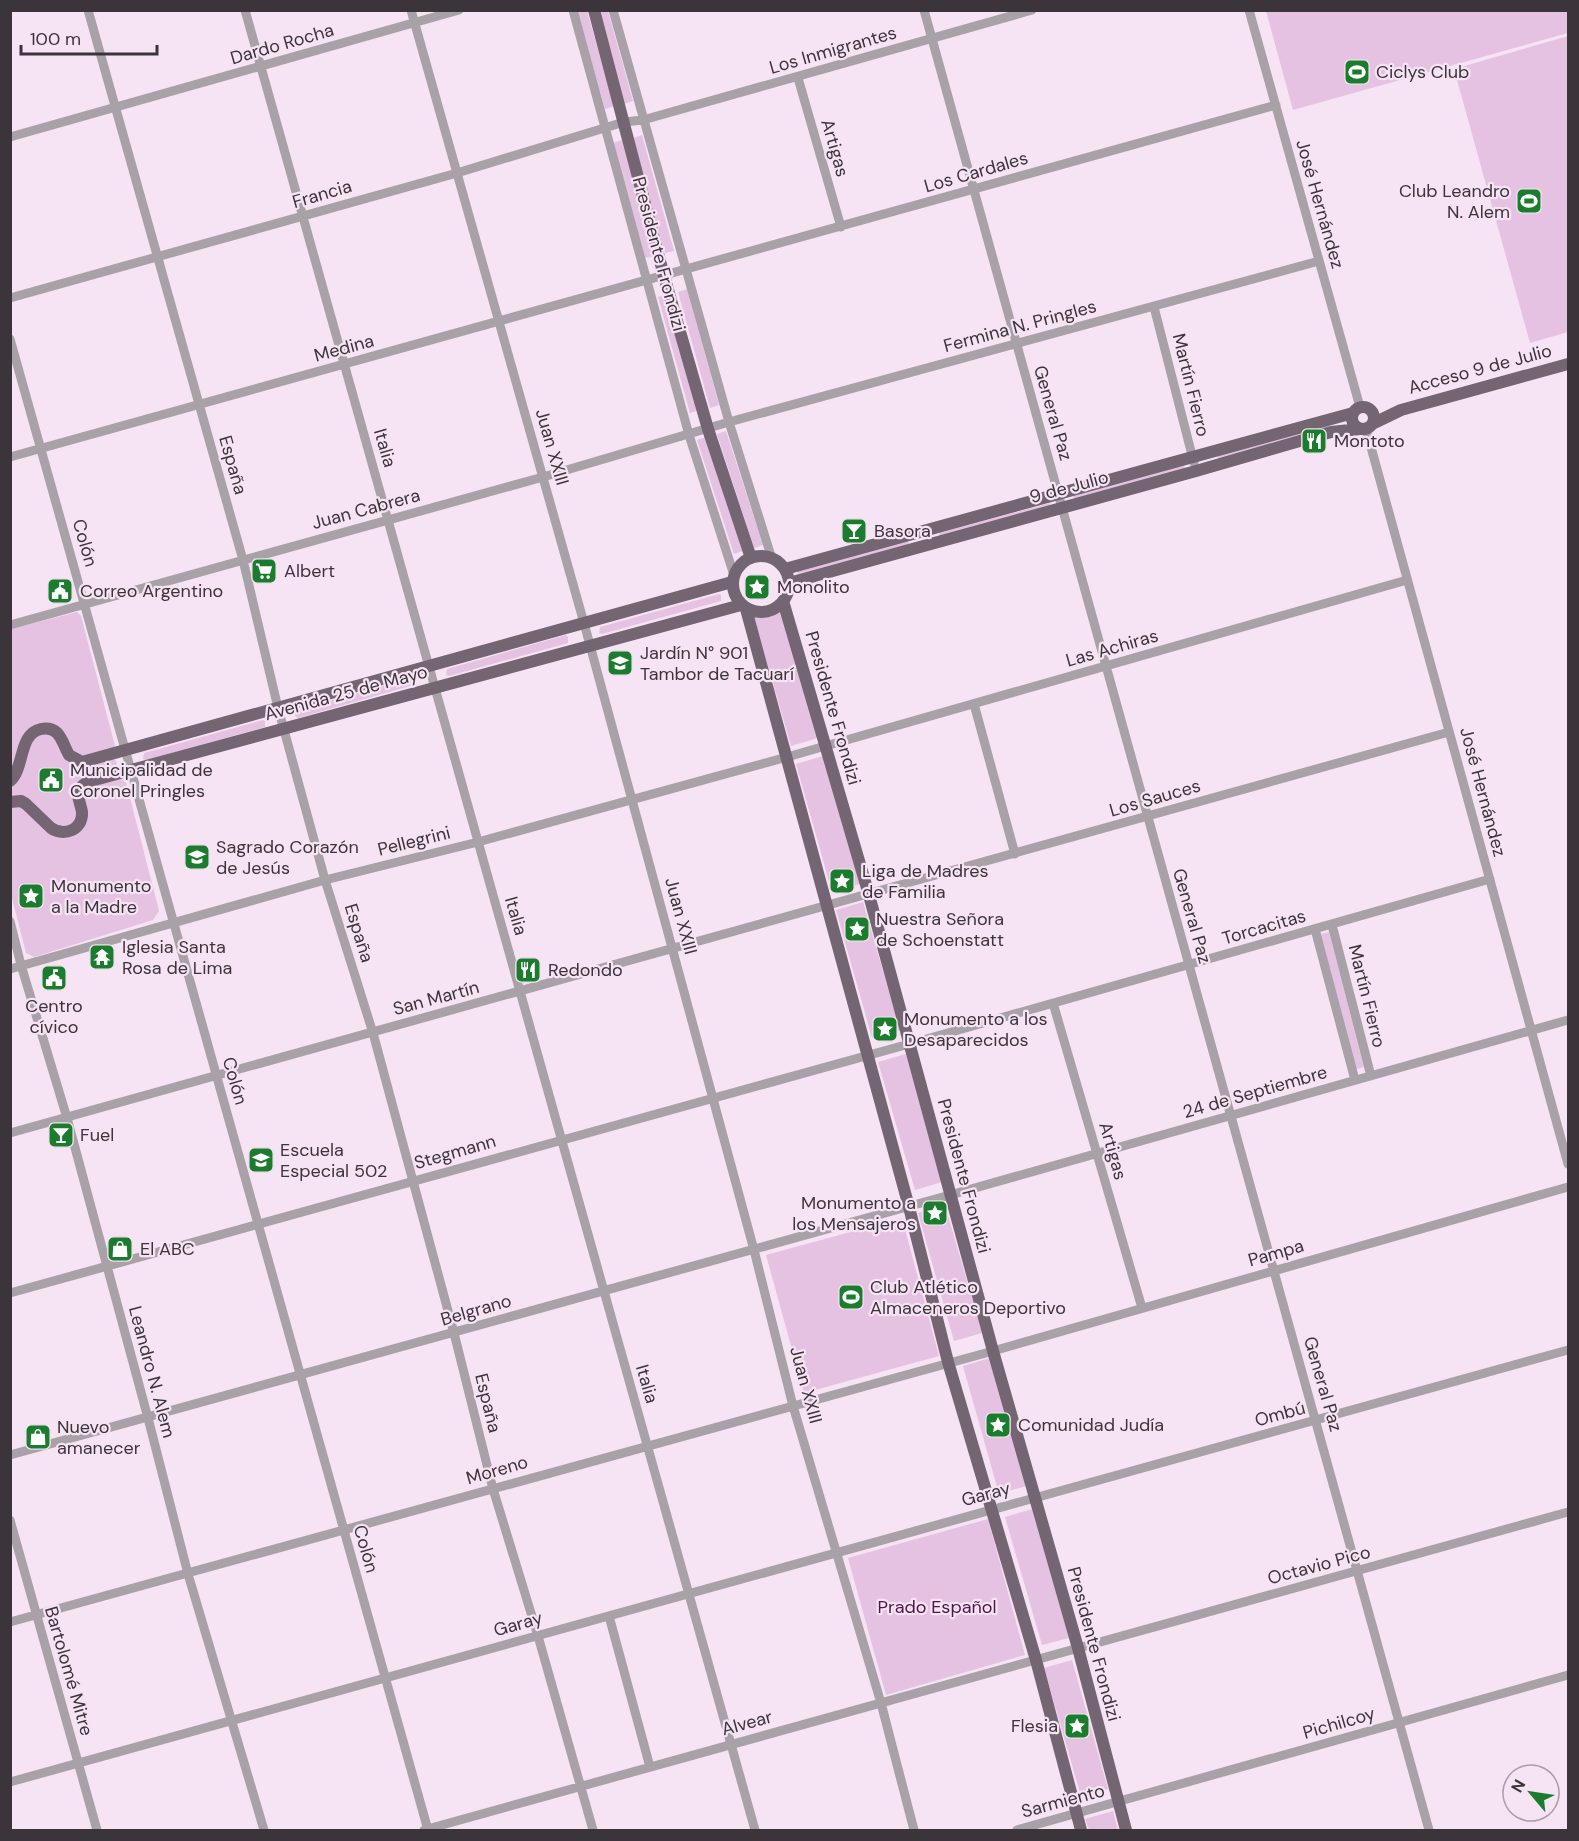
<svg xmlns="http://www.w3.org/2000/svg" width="1579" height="1841" viewBox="0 0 1579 1841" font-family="'DM Sans',sans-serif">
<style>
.green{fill:#e5c2e1}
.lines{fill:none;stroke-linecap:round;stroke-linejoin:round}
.minor{stroke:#a9a1a8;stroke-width:9}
.major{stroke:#736571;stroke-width:12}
.labels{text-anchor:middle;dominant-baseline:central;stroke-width:4.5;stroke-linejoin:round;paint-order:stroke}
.street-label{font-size:18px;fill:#3c343b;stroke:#f6e3f3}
.poi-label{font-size:18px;fill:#3c343b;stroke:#f6e3f3;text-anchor:start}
.park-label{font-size:18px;fill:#4d1649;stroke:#f6e3f3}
</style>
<rect width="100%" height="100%" fill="#f6e3f3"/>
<path class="green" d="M577,11H587L614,106L605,109Z
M598,11H608L633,101L624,104Z
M1266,11H1568V33L1293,110Z
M1568,36V332L1530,343L1454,69Z
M642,135L674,251L665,253L633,138Z
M622,140L654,256L645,258L613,143Z
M687,289L719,405L710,408L678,292Z
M667,294L699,410L690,413L658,297Z
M1328,425L1329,429L1218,459L1217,455Z
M726,431L763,545L754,548L717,434Z
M706,437L743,551L734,554L697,440Z
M1184,465L1185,469L1074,499L1073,495Z
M1050,503L1051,507L940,537L939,533Z
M908,541L909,545L798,574L797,570Z
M719,594L721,595V601L602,634L599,633L600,627Z
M782,610L818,738L791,746L754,617Z
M77,612L81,616L115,746L113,749L85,756H78L39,725L11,777V629Z
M566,635L568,637V643L449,676L446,675L447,669Z
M415,677L417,679V684L298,718L295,716L296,710Z
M263,720L265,721V727L146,760L143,759L144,753Z
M40,732L58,737L66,757L114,759L117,762L115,768L89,776L75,824L62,829L11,798C10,774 26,751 40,732Z
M823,756L860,884L832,892L796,764Z
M121,779L126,782L159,911L153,920L34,957L26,953L11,894L10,806L16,805L74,833L82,794L86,787Z
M863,902L900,1030L872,1038L836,910Z
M1329,932L1364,1067L1356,1069L1321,934Z
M906,1054L942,1182L915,1190L878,1062Z
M945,1205L982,1333L954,1341L918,1213Z
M902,1218L939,1356L804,1393L766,1255Z
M990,1358L1026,1486L999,1494L963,1366Z
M1032,1509L1069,1638L1042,1645L1005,1517Z
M988,1519L1025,1655L886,1695L848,1558Z
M1072,1660L1108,1789L1081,1796L1044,1668Z
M1113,1811L1118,1830H1089L1085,1819Z"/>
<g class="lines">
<path class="minor" d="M88,10L243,560L278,708L325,880L373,1033L454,1333L493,1489L538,1636L593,1830
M245,10L755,1830
M411,10L584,623L754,1250L793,1406L881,1703L914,1830
M573,10L689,435L734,575
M613,10L729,422L772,559
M924,10L1429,1830
M1249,10L1360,407
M798,78L841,227
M10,137L459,10
M10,298L457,173L624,122L643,120L1032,10
M1154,307L1194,463
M10,339L428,1830
M1366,429L1568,1164
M10,457L1276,105
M10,625L543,477L729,422L1319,261
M974,704L1015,854
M10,921L21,965L67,1118L148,1418L188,1574L264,1830
M1332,925L1371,1076
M1315,929L1355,1080
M10,969L325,880L478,842L787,757L1407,580
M1053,1003L1142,1308
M10,1133L1449,732
M10,1293L909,1044L1490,879
M10,1455L950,1195L1568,1020
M10,1520L97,1830
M609,1616L650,1767
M10,1622L993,1351L1568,1187
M10,1782L1568,1350
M424,1830L1568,1512
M1017,1830L1568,1675"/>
<path class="major" d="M594,10L664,276L708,429L751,558
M1352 418a11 11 0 1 1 22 0a11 11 0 1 1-22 0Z
M1372,424L1401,410L1568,364
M733 584a28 28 0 1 1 56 0a28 28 0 1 1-56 0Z
M785,569L1353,413
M789,583L1196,471L1331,432L1360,429
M783,601L869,895L993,1351L1078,1648L1126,1830
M746,609L909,1207L948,1362L1036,1660L1081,1830
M10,781C25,768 18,734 41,729C60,725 62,743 69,755L82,762L732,582
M10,802L21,801L26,804L51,828C64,837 83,830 82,812C81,806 78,799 78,793C79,788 83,785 87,782L741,605"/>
</g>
<defs>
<g id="stadium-square" transform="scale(1.35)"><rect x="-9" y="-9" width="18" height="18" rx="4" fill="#1b7c2d" stroke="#f6e3f3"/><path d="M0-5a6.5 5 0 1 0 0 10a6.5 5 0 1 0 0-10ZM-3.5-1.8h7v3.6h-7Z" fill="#fff"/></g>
<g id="restaurant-square" transform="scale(1.35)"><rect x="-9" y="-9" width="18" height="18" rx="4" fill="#1b7c2d" stroke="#f6e3f3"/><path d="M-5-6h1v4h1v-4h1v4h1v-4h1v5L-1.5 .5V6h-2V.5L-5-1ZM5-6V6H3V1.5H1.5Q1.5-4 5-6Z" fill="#fff"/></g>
<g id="bar-square" transform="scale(1.35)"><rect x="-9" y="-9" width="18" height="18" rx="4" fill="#1b7c2d" stroke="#f6e3f3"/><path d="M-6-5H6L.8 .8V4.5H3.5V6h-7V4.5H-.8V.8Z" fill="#fff"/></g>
<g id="supermarket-square" transform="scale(1.35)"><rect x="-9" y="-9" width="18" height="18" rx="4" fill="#1b7c2d" stroke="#f6e3f3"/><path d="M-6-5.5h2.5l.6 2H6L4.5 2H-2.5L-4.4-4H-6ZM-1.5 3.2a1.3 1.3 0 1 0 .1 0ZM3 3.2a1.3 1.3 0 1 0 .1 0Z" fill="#fff"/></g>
<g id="sight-square" transform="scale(1.35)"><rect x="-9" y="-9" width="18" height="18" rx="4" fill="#1b7c2d" stroke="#f6e3f3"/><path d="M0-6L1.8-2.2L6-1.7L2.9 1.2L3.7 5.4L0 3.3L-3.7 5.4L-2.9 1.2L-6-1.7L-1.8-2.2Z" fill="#fff"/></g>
<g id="civic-square" transform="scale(1.35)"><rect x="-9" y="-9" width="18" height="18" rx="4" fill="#1b7c2d" stroke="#f6e3f3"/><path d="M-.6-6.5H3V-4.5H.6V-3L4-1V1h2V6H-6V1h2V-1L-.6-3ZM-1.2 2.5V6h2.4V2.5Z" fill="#fff"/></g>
<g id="school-square" transform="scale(1.35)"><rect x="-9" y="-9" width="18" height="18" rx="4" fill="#1b7c2d" stroke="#f6e3f3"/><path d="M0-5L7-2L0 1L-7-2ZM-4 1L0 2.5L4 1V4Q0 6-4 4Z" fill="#fff"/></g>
<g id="temple-square" transform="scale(1.35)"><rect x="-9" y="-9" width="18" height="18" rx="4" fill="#1b7c2d" stroke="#f6e3f3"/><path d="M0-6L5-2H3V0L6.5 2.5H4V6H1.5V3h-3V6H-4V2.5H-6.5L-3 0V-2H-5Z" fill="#fff"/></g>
<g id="shop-square" transform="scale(1.35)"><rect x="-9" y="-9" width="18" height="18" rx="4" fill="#1b7c2d" stroke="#f6e3f3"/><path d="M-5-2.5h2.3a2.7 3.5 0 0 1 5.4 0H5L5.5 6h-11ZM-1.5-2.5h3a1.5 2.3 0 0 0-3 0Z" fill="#fff"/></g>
</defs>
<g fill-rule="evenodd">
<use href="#stadium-square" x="1357" y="72"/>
<use href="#stadium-square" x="1529" y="201"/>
<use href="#restaurant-square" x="1314" y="441"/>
<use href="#bar-square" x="854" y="531"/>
<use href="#supermarket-square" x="264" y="571"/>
<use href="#sight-square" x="757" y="587"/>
<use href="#civic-square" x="60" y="591"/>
<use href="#school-square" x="620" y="663"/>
<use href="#civic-square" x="51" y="780"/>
<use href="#school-square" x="197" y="857"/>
<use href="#sight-square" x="842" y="881"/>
<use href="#sight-square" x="31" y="896"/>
<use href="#sight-square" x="857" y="929"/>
<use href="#temple-square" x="102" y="957"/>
<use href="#restaurant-square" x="528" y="970"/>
<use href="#civic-square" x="54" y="978"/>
<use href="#sight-square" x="885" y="1029"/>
<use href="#bar-square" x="61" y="1135"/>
<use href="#school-square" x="261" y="1160"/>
<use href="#sight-square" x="935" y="1213"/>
<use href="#shop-square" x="120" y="1249"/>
<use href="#stadium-square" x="851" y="1297"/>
<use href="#sight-square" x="998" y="1425"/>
<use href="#shop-square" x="38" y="1437"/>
<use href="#sight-square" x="1077" y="1726"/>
</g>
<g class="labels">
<g class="street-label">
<text transform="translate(282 44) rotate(-16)">Dardo Rocha</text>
<text transform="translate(833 50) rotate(-16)">Los Inmigrantes</text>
<text transform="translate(835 148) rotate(74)">Artigas</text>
<text transform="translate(976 172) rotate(-16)">Los Cardales</text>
<text transform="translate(322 194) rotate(-16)">Francia</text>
<text transform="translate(1320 204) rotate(74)">José Hernández</text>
<text transform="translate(659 254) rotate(75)">Presidente Frondizi</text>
<text transform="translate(1020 326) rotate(-15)">Fermina N. Pringles</text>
<text transform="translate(344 348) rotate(-15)">Medina</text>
<text transform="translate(1480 369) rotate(-15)">Acceso 9 de Julio</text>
<text transform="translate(1191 385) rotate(76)">Martín Fierro</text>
<text transform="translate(1053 413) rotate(74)">General Paz</text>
<text transform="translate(552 447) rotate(74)">Juan XXIII</text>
<text transform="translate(385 448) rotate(74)">Italia</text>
<text transform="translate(233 465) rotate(74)">España</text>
<text transform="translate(1069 487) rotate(-15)">9 de Julio</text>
<text transform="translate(366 509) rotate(-15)">Juan Cabrera</text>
<text transform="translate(85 543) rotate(74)">Colón</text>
<text transform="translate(1112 648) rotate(-16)">Las Achiras</text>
<text transform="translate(346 693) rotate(-15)">Avenida 25 de Mayo</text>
<text transform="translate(833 708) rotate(74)">Presidente Frondizi</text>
<text transform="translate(1483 792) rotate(75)">José Hernández</text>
<text transform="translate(1155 798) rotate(-16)">Los Sauces</text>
<text transform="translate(414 841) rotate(-14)">Pellegrini</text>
<text transform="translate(516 916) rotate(74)">Italia</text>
<text transform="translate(681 916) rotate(75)">Juan XXIII</text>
<text transform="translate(1192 916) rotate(74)">General Paz</text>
<text transform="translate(1264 927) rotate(-16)">Torcacitas</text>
<text transform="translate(359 933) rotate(73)">España</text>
<text transform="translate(1367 996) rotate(76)">Martín Fierro</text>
<text transform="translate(436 998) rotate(-15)">San Martín</text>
<text transform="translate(235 1081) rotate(74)">Colón</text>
<text transform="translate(1255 1092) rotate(-16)">24 de Septiembre</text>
<text transform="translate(1113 1151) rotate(74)">Artigas</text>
<text transform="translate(455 1152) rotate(-16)">Stegmann</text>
<text transform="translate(964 1176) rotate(75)">Presidente Frondizi</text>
<text transform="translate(1276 1253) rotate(-16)">Pampa</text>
<text transform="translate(476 1310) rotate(-16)">Belgrano</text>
<text transform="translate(152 1372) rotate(75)">Leandro N. Alem</text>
<text transform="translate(647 1384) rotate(74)">Italia</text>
<text transform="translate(1323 1384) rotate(74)">General Paz</text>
<text transform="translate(806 1385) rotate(75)">Juan XXIII</text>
<text transform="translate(488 1403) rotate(76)">España</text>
<text transform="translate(1280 1414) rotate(-15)">Ombú</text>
<text transform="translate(497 1470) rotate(-16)">Moreno</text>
<text transform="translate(986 1494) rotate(-15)">Garay</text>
<text transform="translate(366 1549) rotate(74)">Colón</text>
<text transform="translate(1319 1565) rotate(-15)">Octavio Pico</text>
<text transform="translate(518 1624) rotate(-16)">Garay</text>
<text transform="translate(1094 1644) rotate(75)">Presidente Frondizi</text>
<text transform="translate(69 1671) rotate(74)">Bartolomé Mitre</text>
<text transform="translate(747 1723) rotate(-15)">Alvear</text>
<text transform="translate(1339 1723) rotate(-16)">Pichilcoy</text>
<text transform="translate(1063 1801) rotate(-15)">Sarmiento</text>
</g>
<g class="poi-label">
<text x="1376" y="72">Ciclys Club</text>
<text x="1510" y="191" text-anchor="end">Club Leandro<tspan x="1510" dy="21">N. Alem</tspan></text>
<text x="1334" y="441">Montoto</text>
<text x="874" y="531">Basora</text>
<text x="284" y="571">Albert</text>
<text x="777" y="587">Monolito</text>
<text x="80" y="591">Correo Argentino</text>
<text x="640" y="653">Jardín N° 901<tspan x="640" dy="21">Tambor de Tacuarí</tspan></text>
<text x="70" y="770">Municipalidad de<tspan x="70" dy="21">Coronel Pringles</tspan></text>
<text x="216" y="847">Sagrado Corazón<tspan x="216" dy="21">de Jesús</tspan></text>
<text x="862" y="871">Liga de Madres<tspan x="862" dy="21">de Familia</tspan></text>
<text x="51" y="886">Monumento<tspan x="51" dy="21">a la Madre</tspan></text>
<text x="876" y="919">Nuestra Señora<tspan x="876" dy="21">de Schoenstatt</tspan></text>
<text x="122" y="947">Iglesia Santa<tspan x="122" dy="21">Rosa de Lima</tspan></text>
<text x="548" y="970">Redondo</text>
<text x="54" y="1006" text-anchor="middle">Centro<tspan x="54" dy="21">cívico</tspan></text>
<text x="904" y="1019">Monumento a los<tspan x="904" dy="21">Desaparecidos</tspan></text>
<text x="80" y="1135">Fuel</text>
<text x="280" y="1150">Escuela<tspan x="280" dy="21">Especial 502</tspan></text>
<text x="916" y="1203" text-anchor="end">Monumento a<tspan x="916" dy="21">los Mensajeros</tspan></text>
<text x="140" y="1249">El ABC</text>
<text x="870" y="1287">Club Atlético<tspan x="870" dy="21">Almaceneros Deportivo</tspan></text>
<text x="1018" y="1425">Comunidad Judía</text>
<text x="57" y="1427">Nuevo<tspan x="57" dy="21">amanecer</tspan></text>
<text x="1058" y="1726" text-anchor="end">Flesia</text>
</g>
<g class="park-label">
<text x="937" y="1607">Prado Español</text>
</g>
</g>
<rect width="1579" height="1841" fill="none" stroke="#3c343b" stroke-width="24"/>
<g transform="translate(1531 1793) rotate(299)"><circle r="28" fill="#f6e3f3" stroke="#ac9da9" stroke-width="1.5"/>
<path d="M0-4.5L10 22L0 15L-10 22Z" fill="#1b7c2d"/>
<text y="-9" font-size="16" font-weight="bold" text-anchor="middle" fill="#3c343b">N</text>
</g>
<path d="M21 45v9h136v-9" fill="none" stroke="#3c343b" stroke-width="3"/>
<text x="30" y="45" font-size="18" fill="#3c343b" stroke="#f6e3f3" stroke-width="4.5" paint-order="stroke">100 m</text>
</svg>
